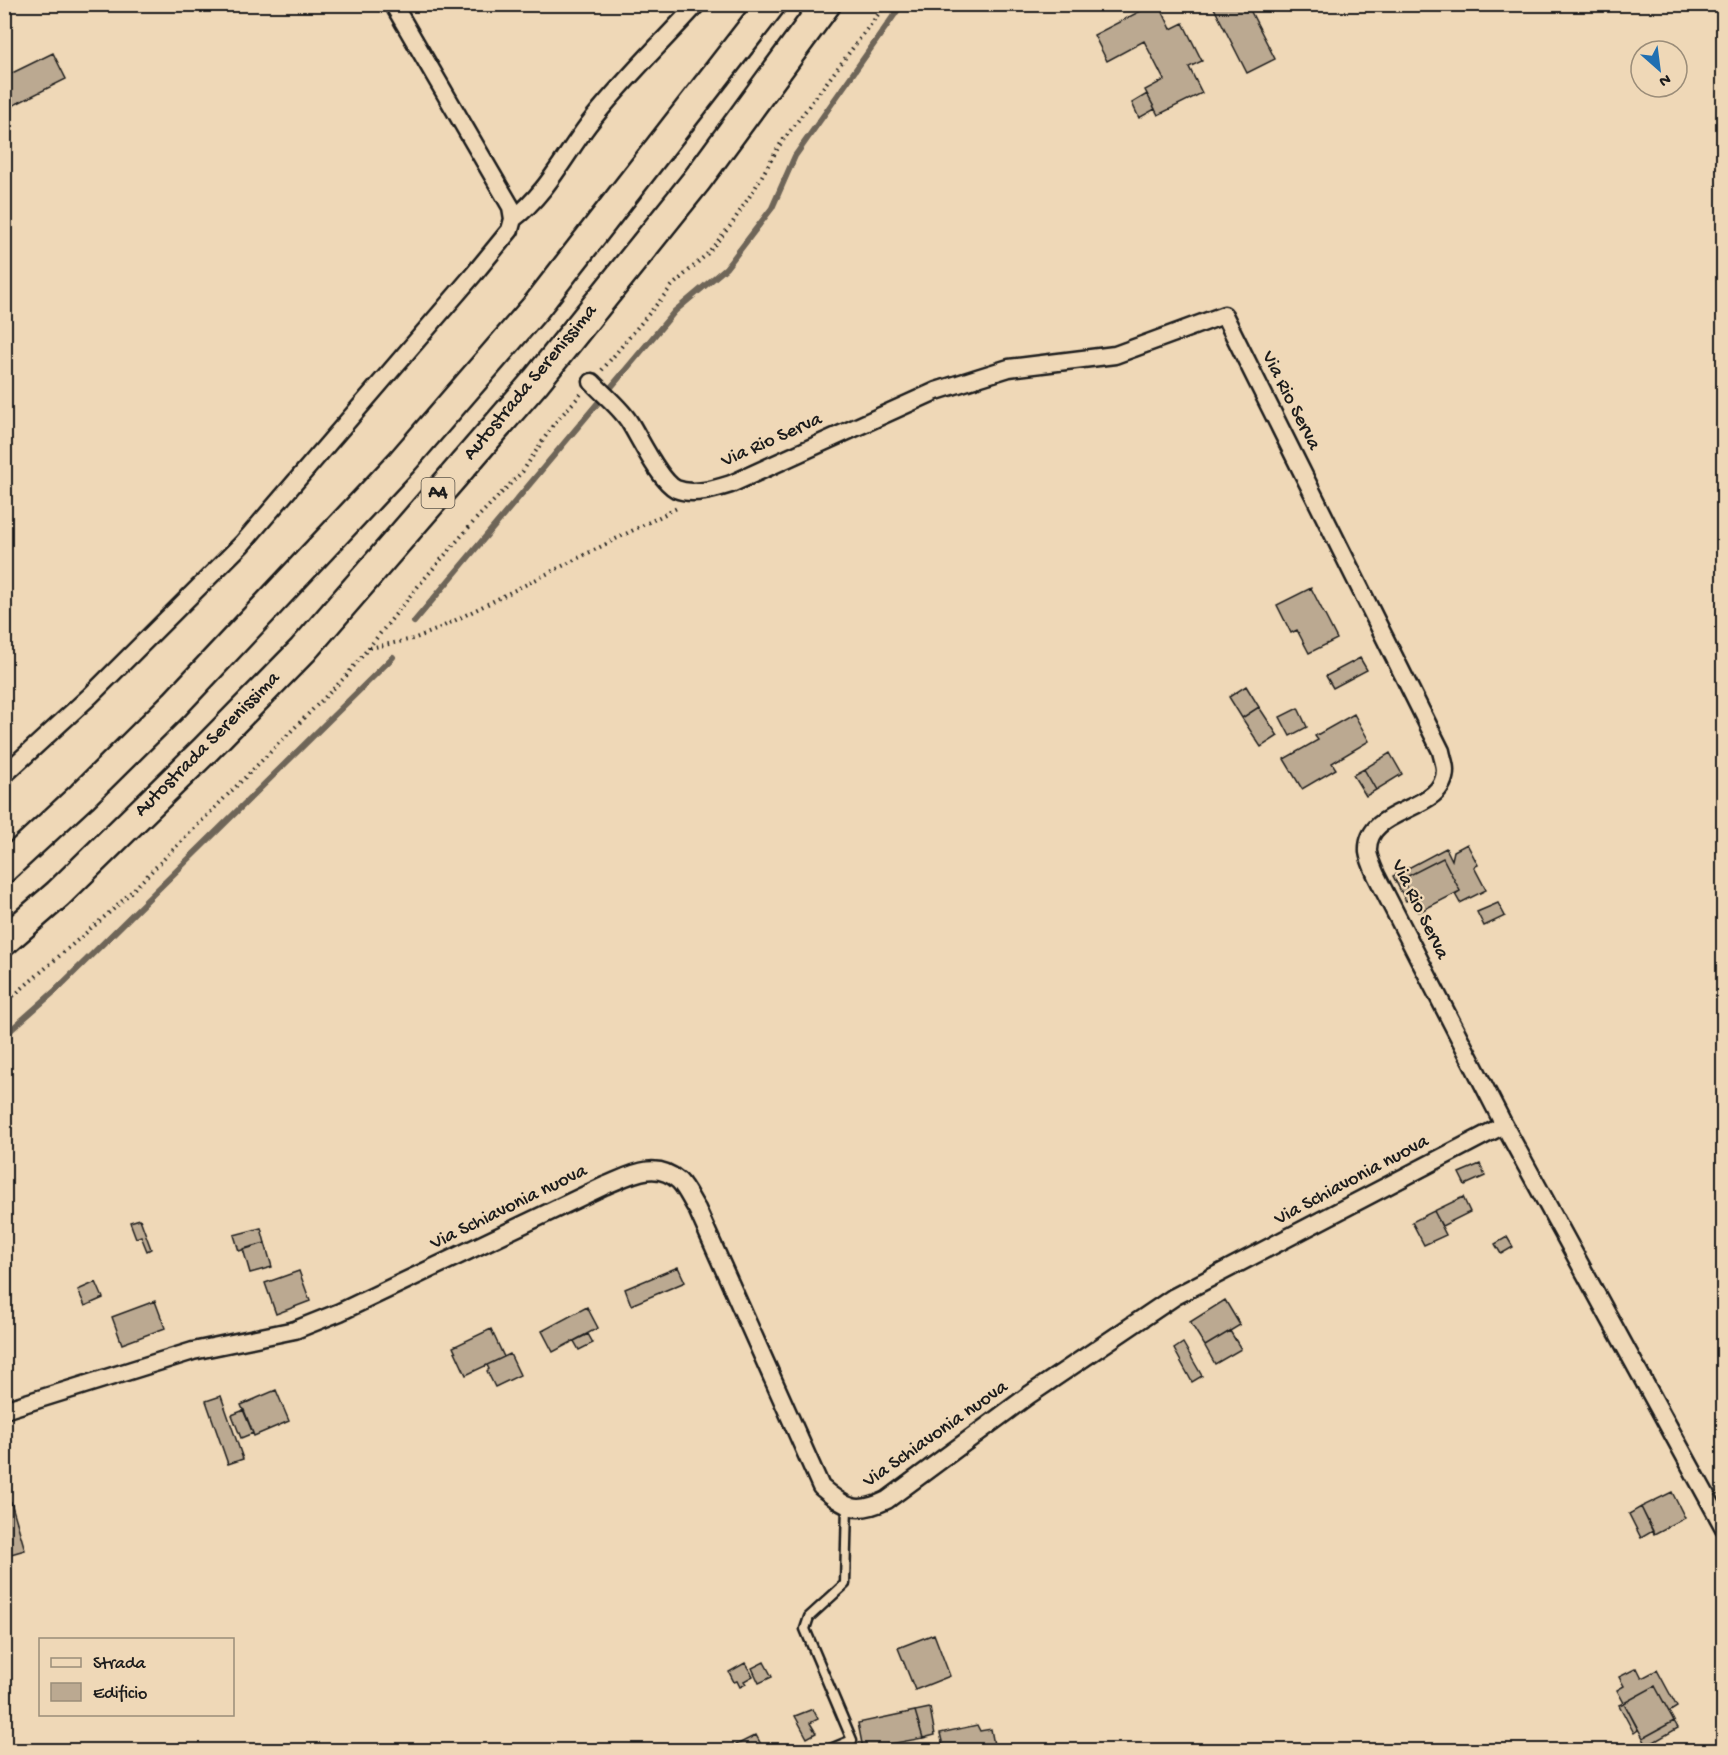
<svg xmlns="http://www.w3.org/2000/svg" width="1728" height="1755" viewBox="0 0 1728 1755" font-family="'Gochi Hand',sans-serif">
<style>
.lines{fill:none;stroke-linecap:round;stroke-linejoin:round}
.stream{stroke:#6e6558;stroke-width:6}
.building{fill:#bba991;stroke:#1c1c1c;stroke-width:1.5}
.service-casing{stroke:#1c1c1c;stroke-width:13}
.minor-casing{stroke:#1c1c1c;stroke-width:21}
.motorway-casing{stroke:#1c1c1c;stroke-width:33}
.path{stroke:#1c1c1c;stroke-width:4;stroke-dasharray:1.5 4.5;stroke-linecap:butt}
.service{stroke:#efd8b7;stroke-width:8}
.minor{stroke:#efd8b7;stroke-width:16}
.motorway{stroke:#efd8b7;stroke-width:28}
.labels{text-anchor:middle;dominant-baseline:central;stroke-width:4.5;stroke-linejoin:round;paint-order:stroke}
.shield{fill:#efd8b7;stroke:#5b544a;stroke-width:1.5}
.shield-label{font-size:18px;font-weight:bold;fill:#1c1c1c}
.street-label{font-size:20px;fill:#1c1c1c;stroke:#efd8b7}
</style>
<rect width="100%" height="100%" fill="#efd8b7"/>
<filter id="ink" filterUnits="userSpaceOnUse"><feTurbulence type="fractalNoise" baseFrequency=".0167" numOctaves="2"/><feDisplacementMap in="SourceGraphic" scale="12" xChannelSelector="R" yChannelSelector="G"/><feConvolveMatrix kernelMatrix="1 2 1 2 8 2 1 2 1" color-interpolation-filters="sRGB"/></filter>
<g filter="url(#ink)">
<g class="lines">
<path class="stream" d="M414,622L675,311L726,268L772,208L795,156L902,4
M4,1036L56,990L393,657"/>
</g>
<path class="building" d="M1154,4H1159L1171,29L1183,23L1202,61L1189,67L1202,93L1158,115L1145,90L1164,80L1144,41L1107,61L1094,35Z
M1212,4H1247L1275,59L1247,73Z
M53,53L66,79L4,110V77Z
M1147,94L1155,109L1139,118L1132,103Z
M1311,588L1337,639L1309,653L1297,630L1291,633L1277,605Z
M1360,658L1367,670L1333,688L1326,676Z
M1246,686L1259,707L1242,718L1229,697Z
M1259,707L1278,736L1261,747L1242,718Z
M1298,708L1307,727L1290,736L1280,717Z
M1354,714L1369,741L1332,763L1336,769L1302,789L1284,759L1318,740L1315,736Z
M1390,753L1402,774L1376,790L1364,769Z
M1364,769L1376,790L1366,796L1353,775Z
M1467,844L1478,865L1474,867L1486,890L1460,903L1455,894L1460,891L1443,858L1402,879L1412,898L1406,901L1393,876L1446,848L1452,860L1454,851Z
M1443,858L1460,891L1419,912L1402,879Z
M1498,903L1505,916L1484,926L1477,912Z
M1480,1164L1485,1176L1465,1185L1459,1173Z
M1463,1197L1470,1212L1442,1226L1434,1211Z
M1434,1211L1446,1235L1424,1245L1412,1222Z
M140,1219L151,1249L147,1251L141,1236L136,1238L130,1222Z
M261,1228L265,1243L239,1251L234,1235Z
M1507,1237L1513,1247L1501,1254L1495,1244Z
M265,1243L272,1267L250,1273L243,1249Z
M678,1267L685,1282L631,1305L625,1289Z
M299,1271L310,1301L276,1314L265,1283Z
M96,1282L103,1298L85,1306L78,1290Z
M1225,1300L1240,1325L1205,1346L1190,1322Z
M155,1301L165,1328L122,1344L112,1317Z
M587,1307L598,1328L553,1352L542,1331Z
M491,1329L504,1357L466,1375L453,1347Z
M1230,1331L1241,1349L1215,1364L1205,1346Z
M588,1334L593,1343L579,1350L574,1341Z
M1183,1343L1202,1376L1192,1382L1174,1349Z
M510,1354L520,1375L495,1387L487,1371L489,1369L487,1365Z
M276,1390L289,1421L254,1436L241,1405Z
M221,1396L243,1459L228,1464L206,1401Z
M244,1410L253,1433L241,1438L232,1415Z
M1672,1492L1685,1518L1654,1534L1641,1507Z
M11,1502L25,1550L4,1556V1504Z
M1641,1507L1653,1531L1641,1538L1629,1514Z
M934,1634L950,1676L915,1690L898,1648Z
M764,1662L772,1677L759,1683L752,1668Z
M745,1663L753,1676L744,1681L746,1684L740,1687L737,1681L734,1682L729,1672Z
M1637,1668L1642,1678L1657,1670L1677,1707L1669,1712L1655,1686L1624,1703L1617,1690L1624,1686L1619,1677Z
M1655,1686L1674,1721L1643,1738L1624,1703Z
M1624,1703L1638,1730L1634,1733L1619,1705Z
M930,1708L935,1735L923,1738L915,1711Z
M813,1709L818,1719L810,1723L816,1733L807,1738L795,1716Z
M915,1711L923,1738L863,1749L858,1723Z
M1674,1721L1678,1728L1647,1746L1643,1738Z
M977,1725L980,1731L991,1729L995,1750H944L940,1733Z
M756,1735L764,1750H739L736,1745Z"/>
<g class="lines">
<g class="service-casing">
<path id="service" d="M828,1750L852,1740L805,1629L809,1617L845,1584L847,1505"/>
</g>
<g class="minor-casing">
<path id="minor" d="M513,219C545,195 564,157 588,125C621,82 660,45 697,4
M592,382C604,395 621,408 630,423C640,439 660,481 676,489C693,496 715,489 731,484L936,391L1009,368L1115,355L1224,315L1441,751C1442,757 1445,764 1445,770C1445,814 1365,805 1368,852C1369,859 1373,868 1376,875L1504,1125
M4,775L90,696L242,544L474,274L510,230L513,219L511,207L393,4
M4,1410L193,1351L295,1330L340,1312L604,1186C629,1176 655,1159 679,1181C686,1188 691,1200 697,1209L821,1487C846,1508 856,1515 887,1500L1029,1395L1174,1297L1504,1125L1724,1528"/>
</g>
<g class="motorway-casing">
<path id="motorway" d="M4,868L82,796L175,704L402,462L536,307L771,4
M4,941L58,894L205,750L303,650L536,381L697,180L826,4"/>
</g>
<path class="path" d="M602,370L672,286L707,254L731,225L755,188L781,143L886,4
M370,648L413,639L436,630L679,507
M4,1004L117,906L346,676L419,585L477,518L523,471L553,425L581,394"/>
<use href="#service" class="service"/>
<use href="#minor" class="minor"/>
<use href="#motorway" class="motorway"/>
</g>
</g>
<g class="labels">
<rect class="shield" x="421.5" y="478" width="33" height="30" rx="4.5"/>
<g class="shield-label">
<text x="438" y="493">A4</text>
</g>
<g class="street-label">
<text transform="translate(531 383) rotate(-50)">Autostrada Serenissima</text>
<text transform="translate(1290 401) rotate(63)">Via Rio Serva</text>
<text transform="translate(772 441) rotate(-24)">Via Rio Serva</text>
<text transform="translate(208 745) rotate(-45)">Autostrada Serenissima</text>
<text transform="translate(1419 910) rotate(64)">Via Rio Serva</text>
<text transform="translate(1352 1181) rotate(-28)">Via Schiavonia nuova</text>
<text transform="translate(509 1208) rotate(-26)">Via Schiavonia nuova</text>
<text transform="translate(936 1435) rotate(-35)">Via Schiavonia nuova</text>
</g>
</g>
<rect width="1728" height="1755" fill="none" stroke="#efd8b7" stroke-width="24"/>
<rect x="12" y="12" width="1704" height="1731" fill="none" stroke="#1c1c1c" stroke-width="2" filter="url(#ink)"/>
<rect x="39" y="1638" width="195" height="78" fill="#efd8b7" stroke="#9b8d79" stroke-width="1.5"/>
<rect x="51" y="1658" width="30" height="9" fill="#efd8b7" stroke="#9b8d79" stroke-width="1.5"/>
<text x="93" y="1668" font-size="18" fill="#1c1c1c">Strada</text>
<rect x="51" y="1683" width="30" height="18" fill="#bba991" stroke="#9b8d79" stroke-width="1.5"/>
<text x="93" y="1698" font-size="18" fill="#1c1c1c">Edificio</text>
<g transform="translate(1659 69) rotate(152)"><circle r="28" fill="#efd8b7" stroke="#9b8d79" stroke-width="1.5"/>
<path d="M0-4.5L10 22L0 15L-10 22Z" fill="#1f6fb2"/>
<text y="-9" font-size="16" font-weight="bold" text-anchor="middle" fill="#1c1c1c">N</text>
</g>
</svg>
